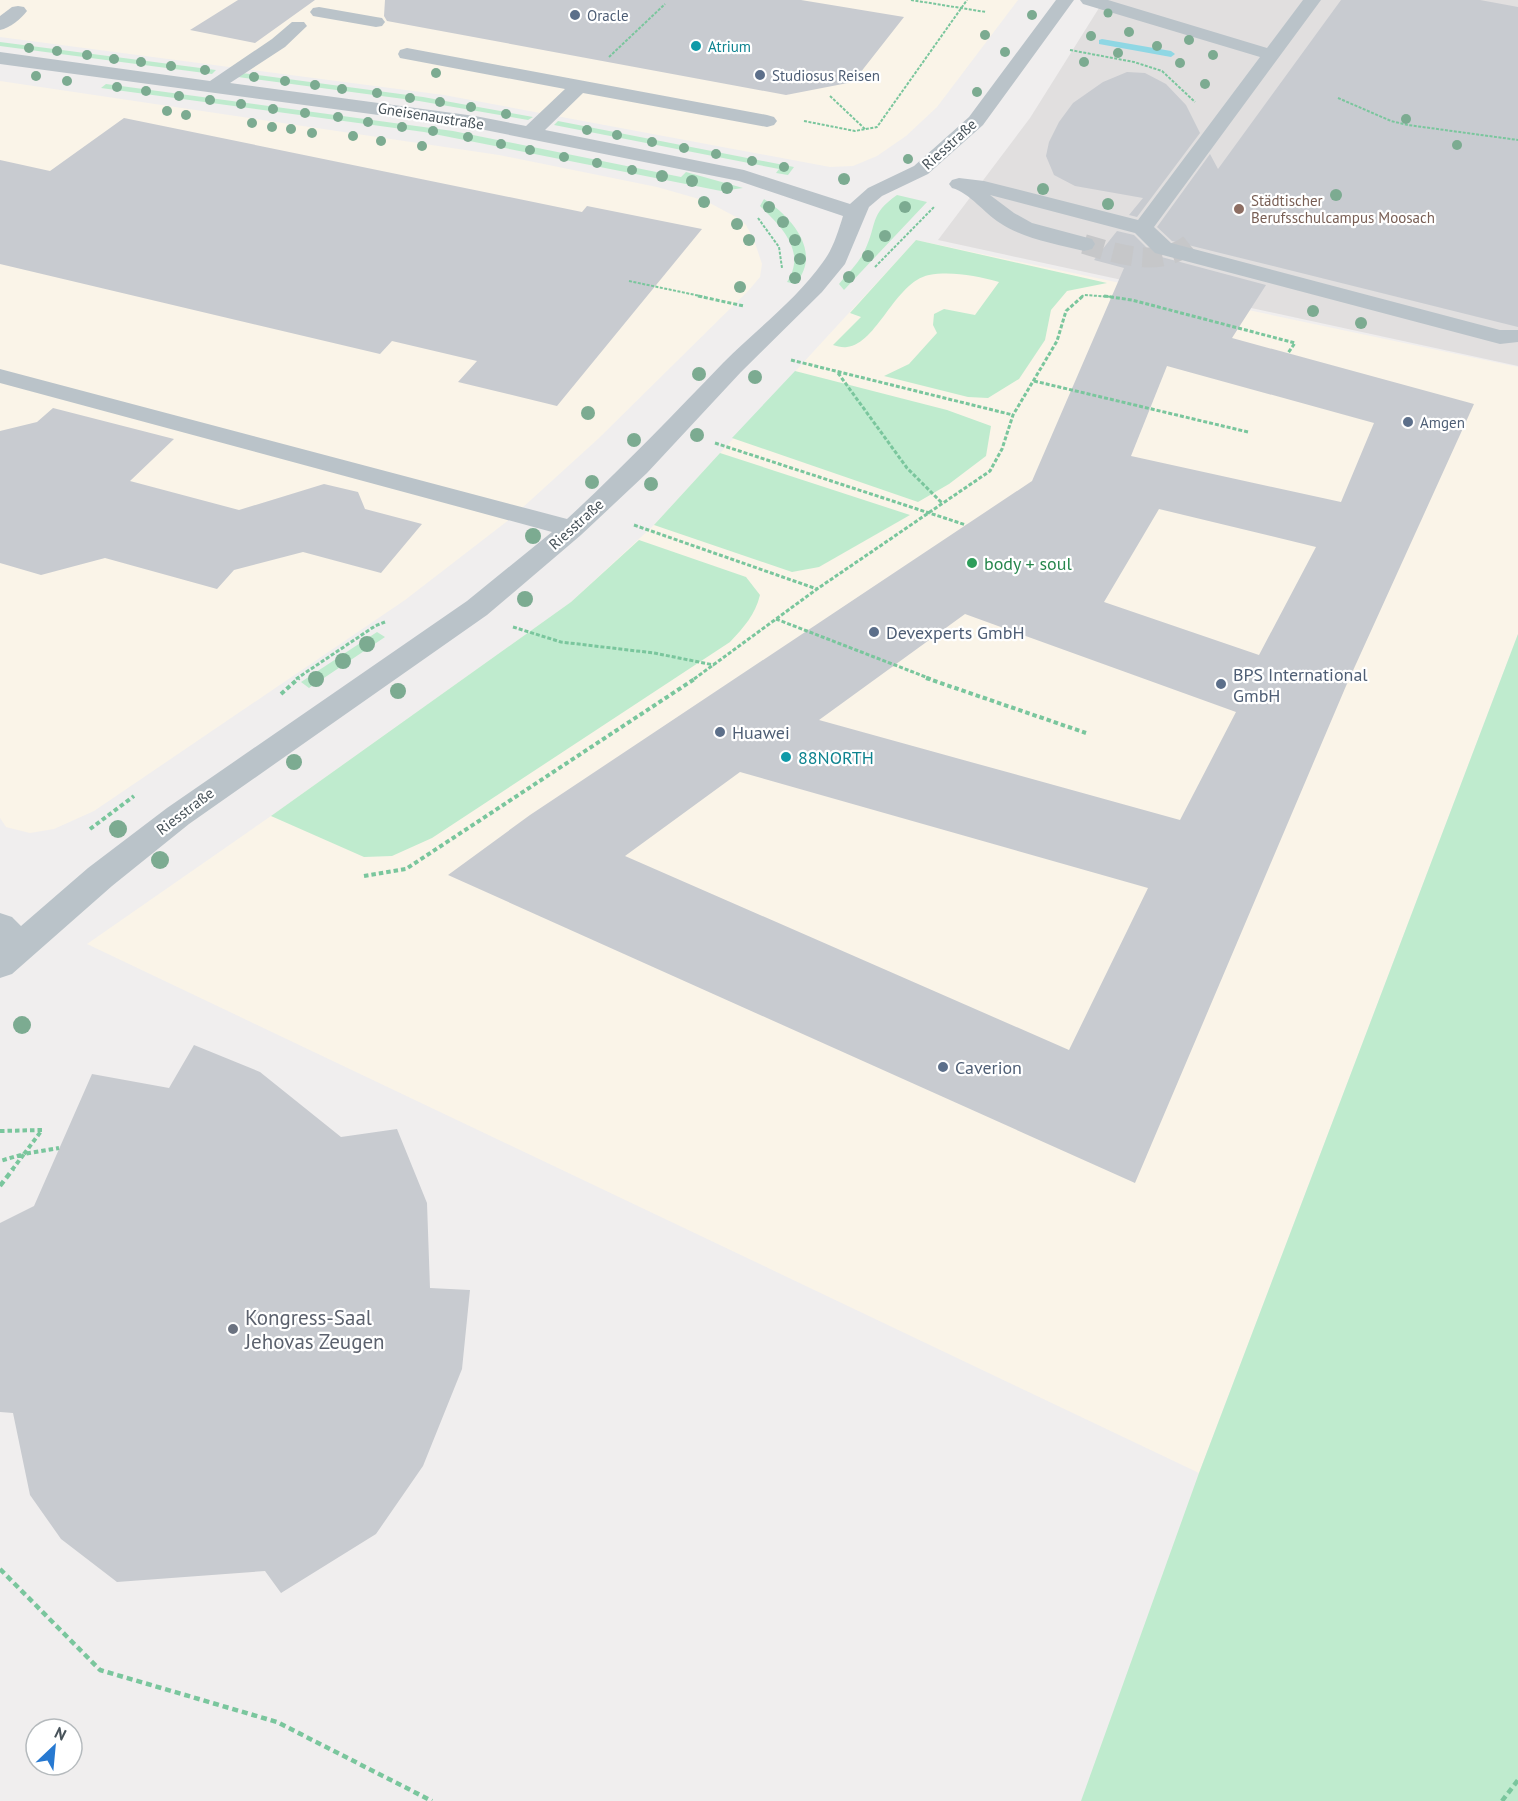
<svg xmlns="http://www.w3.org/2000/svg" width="1518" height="1801" viewBox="0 0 1518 1801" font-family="'PT Sans',sans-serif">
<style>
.commercial{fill:#faf4e8}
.education{fill:#e1dfdf}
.green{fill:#bfebce}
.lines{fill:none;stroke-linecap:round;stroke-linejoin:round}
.stream{fill:#8fd7e4;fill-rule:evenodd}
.building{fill:#c8cbd0;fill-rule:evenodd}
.minor-tunnel{stroke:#c6c7c9;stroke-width:20;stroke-dasharray:20 10;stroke-linecap:butt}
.path-far3{stroke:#7ac69d;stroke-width:2;stroke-dasharray:3 1.5;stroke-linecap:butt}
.path-far2{stroke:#7ac69d;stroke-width:3;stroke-dasharray:4 2;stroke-linecap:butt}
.path-far1{stroke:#7ac69d;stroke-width:4;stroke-dasharray:4.5 3;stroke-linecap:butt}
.path{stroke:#7ac69d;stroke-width:4.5;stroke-dasharray:6 4;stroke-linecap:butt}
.minor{fill:#bac3c9;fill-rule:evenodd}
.tree{fill:#7cab91}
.service-dot{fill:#5c6f8a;stroke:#fff;stroke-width:2}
.culture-dot{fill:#0f9aa8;stroke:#fff;stroke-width:2}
.education-dot{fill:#8d6e63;stroke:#fff;stroke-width:2}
.leisure-dot{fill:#2e9e5b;stroke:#fff;stroke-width:2}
.worship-dot{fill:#6b7280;stroke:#fff;stroke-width:2}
.labels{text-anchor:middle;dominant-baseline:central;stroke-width:4.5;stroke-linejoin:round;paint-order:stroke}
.far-service-label{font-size:15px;fill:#4e5e75;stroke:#fff;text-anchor:start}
.far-culture-label{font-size:15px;fill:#0d838f;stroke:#fff;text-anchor:start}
.far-street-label{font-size:15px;fill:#475259;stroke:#fff}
.far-education-label{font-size:15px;fill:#785e54;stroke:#fff;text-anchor:start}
.leisure-label{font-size:18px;fill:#27864d;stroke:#fff;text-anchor:start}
.service-label{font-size:18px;fill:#4e5e75;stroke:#fff;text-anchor:start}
.culture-label{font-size:18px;fill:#0d838f;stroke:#fff;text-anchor:start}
.near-worship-label{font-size:21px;fill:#5b616d;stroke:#fff;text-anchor:start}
</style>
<rect width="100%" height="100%" fill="#f0eeee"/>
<path class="commercial" d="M0,0H1018L937,107L906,136L877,156L853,166L830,167L444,95L0,37Z
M0,81L499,155L657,187L706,201L736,217L746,225L754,240L762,264L760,277L749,290L599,438L510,519L405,600L94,811L54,829L30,833L6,827L0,818Z
M916,240L1518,367V634L1199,1473L87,944L271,816L571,602L654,525Z"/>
<path class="education" d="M1104,0H1518V366L938,240L1030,118Z"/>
<path class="green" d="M0,42L216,70L212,74L0,46Z
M242,73L423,97L533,117L528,120L419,101L238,77Z
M106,84L453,131L681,177L686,172L743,188L721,191L424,132L101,88Z
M558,121L794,167L788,175L776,173L779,169L554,125Z
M897,195L927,202L844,290L839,284C848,273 859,263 865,250C878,222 869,215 897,195Z
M764,199C792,217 823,253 795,284L787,282C807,252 782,227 760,206Z
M916,240L1107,283L1067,291L1051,310L1045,340L1019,379L988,398L968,397L884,376L909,364L937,333L933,325L934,314L944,309L975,315L999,282C977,276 952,271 929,275C895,282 877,344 847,347C843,348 837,346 833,345L861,317L850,313Z
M795,371L947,410L991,426L986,456L949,484L918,502L732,438Z
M720,453L910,515L819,567L792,572L654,525Z
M639,540L746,577L760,595C755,615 744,627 730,642L432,838L392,856L364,857L271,816L571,602Z
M377,632L385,637L309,688L301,682Z
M1518,634V1801H1081L1199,1473Z"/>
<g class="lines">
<path class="stream" d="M1102,39L1171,51L1175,54L1171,57L1099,44V40Z"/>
</g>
<path class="building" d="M238,0H315L255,43L190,30Z
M385,0H801L904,17L853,82L786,95L387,21L384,16Z
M1341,0H1480L1518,7V327L1172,241L1157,227L1210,154L1218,169Z
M1127,72L1145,73L1166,84L1186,105L1200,133L1137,217L1129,215L1143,198L1075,186L1054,175L1046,156L1049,142L1059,122L1073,103L1103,82Z
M124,118L582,212L587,206L702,229L557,406L458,382L477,361L392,341L380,354L0,264V160L50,171Z
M1117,231L1134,235L1154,255L1266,285L1232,338L1474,404L1346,686L1135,1183L448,875L530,815L1032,481L1124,268L1094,260ZM1167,366L1374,423L1341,502L1131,456ZM1159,509L1316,547L1259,655L1104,602ZM965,614L1236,712L1180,820L819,720ZM740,772L1148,888L1069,1050L625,856Z
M53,408L174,439L130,481L239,510L324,484L358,492L365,509L422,524L381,573L303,552L234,570L217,589L105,558L41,575L0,563V431L37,422Z
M194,1045L260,1072L341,1137L397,1129L427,1203L430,1288L470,1290L462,1369L423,1466L376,1534L281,1593L265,1571L117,1582L61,1539L30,1495L13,1413L0,1412V1223L34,1206L92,1074L169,1088Z"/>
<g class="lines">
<path class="minor-tunnel" d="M1084,244C1119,254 1160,269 1191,243"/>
<path class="path-far3" d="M911,0L986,12
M1070,50L1134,62L1162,71L1195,102
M609,57L665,4
M830,96L865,129
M1338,98L1391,121L1408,125L1518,140
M804,121L855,131L877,127L967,0
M758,218L779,247L782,268
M875,267L935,206
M629,281L705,297
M1081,297L1084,295L1114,297"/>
<path class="path-far2" d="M698,296L744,306
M1104,296L1132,300L1295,343L1288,353
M791,360L1013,415
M838,373L907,468L942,503
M1034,381L1248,432
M715,443L966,525
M634,525L817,589
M776,619L931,679
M513,627L561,642L654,653L714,665
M296,679L375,626L385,622
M694,679L817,589L990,471L1002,449L1013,415L1057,341L1066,311L1083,296"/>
<path class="path-far1" d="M926,678L1086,733
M281,694L299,678
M90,829L134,796
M364,876L406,869L696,678
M0,1131L42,1130L24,1154L0,1161
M12,1170L24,1154L59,1148"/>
<path class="path" d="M0,1186L13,1169
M0,1569L100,1670L277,1722L432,1801
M1502,1801L1518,1780"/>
<path class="minor" d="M1056,0H1074L983,125L928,174L882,196L869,207L845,264L822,292L741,372L647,473L581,535L487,615L189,824L112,886L12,974L0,978V913L12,917L21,926L88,868L167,808L467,601L552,532L0,383V369L567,519C621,469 672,416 723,363C756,330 796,300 823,262C833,249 838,232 843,216L739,181L475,128L0,64V52L210,81L272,39L292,22H304L307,26L285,47L230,83L475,116L526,126L565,89L400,58L398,54L400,50L407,48L767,115L774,117L777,121L774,125L767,127L583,93L545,130L744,170L850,204L868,188L914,166L969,117Z
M1080,0H1108L1267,48L1303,0H1321L1154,227L1171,243L1500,330H1518V342L1500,344L1155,253L1135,233L990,195L1014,213L1032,223L1092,239L1095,244L1092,249L1084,251C1056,244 1024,239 1000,223C984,213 970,193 952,188L949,184L952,180L959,178L984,181L1138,220L1260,57L1083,4Z
M18,6L24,7L27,11C21,19 10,28 0,30V16L12,7Z
M319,7L376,17L382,18L385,22L382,26L376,27L313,16L310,12L313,8Z"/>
</g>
<g class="tree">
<circle cx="1108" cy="13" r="4.5"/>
<circle cx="1032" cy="15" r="5"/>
<circle cx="1129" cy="32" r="5"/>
<circle cx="985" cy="35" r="5"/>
<circle cx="1091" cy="36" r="5"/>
<circle cx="1189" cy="40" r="5"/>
<circle cx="1157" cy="46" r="5"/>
<circle cx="29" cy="48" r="5"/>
<circle cx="57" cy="51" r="5"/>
<circle cx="1005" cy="52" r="5"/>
<circle cx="1118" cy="53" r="5"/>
<circle cx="87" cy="55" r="5"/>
<circle cx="1213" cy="55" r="5"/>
<circle cx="114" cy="59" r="5"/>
<circle cx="141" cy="62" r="5"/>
<circle cx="1084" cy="62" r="5"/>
<circle cx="1180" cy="63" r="5"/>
<circle cx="171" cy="66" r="5"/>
<circle cx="205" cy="70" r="5"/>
<circle cx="436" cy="73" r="5"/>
<circle cx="36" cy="76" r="5"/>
<circle cx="254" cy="77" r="5"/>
<circle cx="67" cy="81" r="5"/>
<circle cx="285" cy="81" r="5"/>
<circle cx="1205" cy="84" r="5"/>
<circle cx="315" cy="85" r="5"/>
<circle cx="117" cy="87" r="5"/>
<circle cx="342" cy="89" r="5"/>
<circle cx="146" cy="91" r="5"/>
<circle cx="977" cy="92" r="5"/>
<circle cx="377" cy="93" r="5"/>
<circle cx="179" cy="96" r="5"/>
<circle cx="410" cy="98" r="5"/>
<circle cx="210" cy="100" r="5"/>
<circle cx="440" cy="102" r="5"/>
<circle cx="241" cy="104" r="5"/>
<circle cx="471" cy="107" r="5"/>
<circle cx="273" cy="109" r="5"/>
<circle cx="167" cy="111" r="5"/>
<circle cx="305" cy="113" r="5"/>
<circle cx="506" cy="114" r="5"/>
<circle cx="186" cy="115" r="5"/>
<circle cx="338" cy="117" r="5"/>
<circle cx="1406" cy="119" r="5"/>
<circle cx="368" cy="122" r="5"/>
<circle cx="252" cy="123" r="5"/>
<circle cx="272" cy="127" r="5"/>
<circle cx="402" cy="127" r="5"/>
<circle cx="291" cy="129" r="5"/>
<circle cx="587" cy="130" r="5"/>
<circle cx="433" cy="131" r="5"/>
<circle cx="312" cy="133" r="5"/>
<circle cx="617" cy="135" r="5"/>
<circle cx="353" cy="136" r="5"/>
<circle cx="468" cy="137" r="5"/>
<circle cx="381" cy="141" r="5"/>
<circle cx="652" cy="142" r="5"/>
<circle cx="501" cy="144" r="5"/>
<circle cx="1457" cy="145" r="5"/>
<circle cx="422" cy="146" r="5"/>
<circle cx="684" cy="148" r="5"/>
<circle cx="530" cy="150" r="5"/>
<circle cx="716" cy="154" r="5"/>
<circle cx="564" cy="157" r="5"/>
<circle cx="908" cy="159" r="5"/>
<circle cx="752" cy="161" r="5"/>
<circle cx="597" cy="163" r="5"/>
<circle cx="784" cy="167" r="5"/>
<circle cx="632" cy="170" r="5"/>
<circle cx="662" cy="176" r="6"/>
<circle cx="844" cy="179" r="6"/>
<circle cx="692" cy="181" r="6"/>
<circle cx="727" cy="188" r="6"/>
<circle cx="1043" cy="189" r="6"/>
<circle cx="1336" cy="195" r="6"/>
<circle cx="704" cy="202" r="6"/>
<circle cx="1108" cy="204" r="6"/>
<circle cx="769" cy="207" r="6"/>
<circle cx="905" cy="207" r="6"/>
<circle cx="783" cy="222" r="6"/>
<circle cx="737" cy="224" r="6"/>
<circle cx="885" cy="236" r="6"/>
<circle cx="749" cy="240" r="6"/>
<circle cx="795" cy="240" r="6"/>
<circle cx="868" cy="256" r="6"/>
<circle cx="800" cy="259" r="6"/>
<circle cx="849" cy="277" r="6"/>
<circle cx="795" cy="278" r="6"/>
<circle cx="740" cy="287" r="6"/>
<circle cx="1313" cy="311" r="6"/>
<circle cx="1361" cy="323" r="6"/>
<circle cx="699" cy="374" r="7"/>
<circle cx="755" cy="377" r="7"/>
<circle cx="588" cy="413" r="7"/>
<circle cx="697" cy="435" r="7"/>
<circle cx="634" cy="440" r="7"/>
<circle cx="592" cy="482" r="7"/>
<circle cx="651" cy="484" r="7"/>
<circle cx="533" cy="536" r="8"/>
<circle cx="525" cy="599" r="8"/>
<circle cx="367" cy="644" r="8"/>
<circle cx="343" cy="661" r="8"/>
<circle cx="316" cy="679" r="8"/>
<circle cx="398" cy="691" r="8"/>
<circle cx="294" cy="762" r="8"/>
<circle cx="118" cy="829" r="9"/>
<circle cx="160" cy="860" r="9"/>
<circle cx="22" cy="1025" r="9"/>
</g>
<g class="service-dot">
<circle cx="575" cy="15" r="6"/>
<circle cx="760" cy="75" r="6"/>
<circle cx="1408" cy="422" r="6"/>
<circle cx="874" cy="632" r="6"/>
<circle cx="1221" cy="684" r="6"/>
<circle cx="720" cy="732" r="6"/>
<circle cx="943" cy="1067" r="6"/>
</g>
<g class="culture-dot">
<circle cx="696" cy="46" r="6"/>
<circle cx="786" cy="757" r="6"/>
</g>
<circle class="education-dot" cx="1239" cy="209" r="6"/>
<circle class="leisure-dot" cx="972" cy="563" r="6"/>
<circle class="worship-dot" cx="233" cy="1329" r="6"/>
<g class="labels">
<g class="far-service-label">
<text x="587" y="15">Oracle</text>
<text x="772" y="75">Studiosus Reisen</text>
<text x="1420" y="422">Amgen</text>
</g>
<g class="far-culture-label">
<text x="708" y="46">Atrium</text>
</g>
<g class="far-street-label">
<text transform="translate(431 116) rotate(9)">Gneisenaustraße</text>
<text transform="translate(949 144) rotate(-42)">Riesstraße</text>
<text transform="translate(576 524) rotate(-42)">Riesstraße</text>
<text transform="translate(185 811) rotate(-37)">Riesstraße</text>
</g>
<g class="far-education-label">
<text x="1251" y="200">Städtischer<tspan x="1251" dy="17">Berufsschulcampus Moosach</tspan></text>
</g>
<g class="leisure-label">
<text x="984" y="563">body + soul</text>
</g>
<g class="service-label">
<text x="886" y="632">Devexperts GmbH</text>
<text x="1233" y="674">BPS International<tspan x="1233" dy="21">GmbH</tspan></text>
<text x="732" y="732">Huawei</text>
<text x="955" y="1067">Caverion</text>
</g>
<g class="culture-label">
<text x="798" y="757">88NORTH</text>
</g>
<g class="near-worship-label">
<text x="245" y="1317">Kongress-Saal<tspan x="245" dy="24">Jehovas Zeugen</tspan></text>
</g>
</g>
<g transform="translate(54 1747) rotate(26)"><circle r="28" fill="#ffffff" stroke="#b5babd" stroke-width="1.5"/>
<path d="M0-4.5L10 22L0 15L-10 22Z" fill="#2779d1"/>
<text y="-9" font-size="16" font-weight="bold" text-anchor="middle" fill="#475259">N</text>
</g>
</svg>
